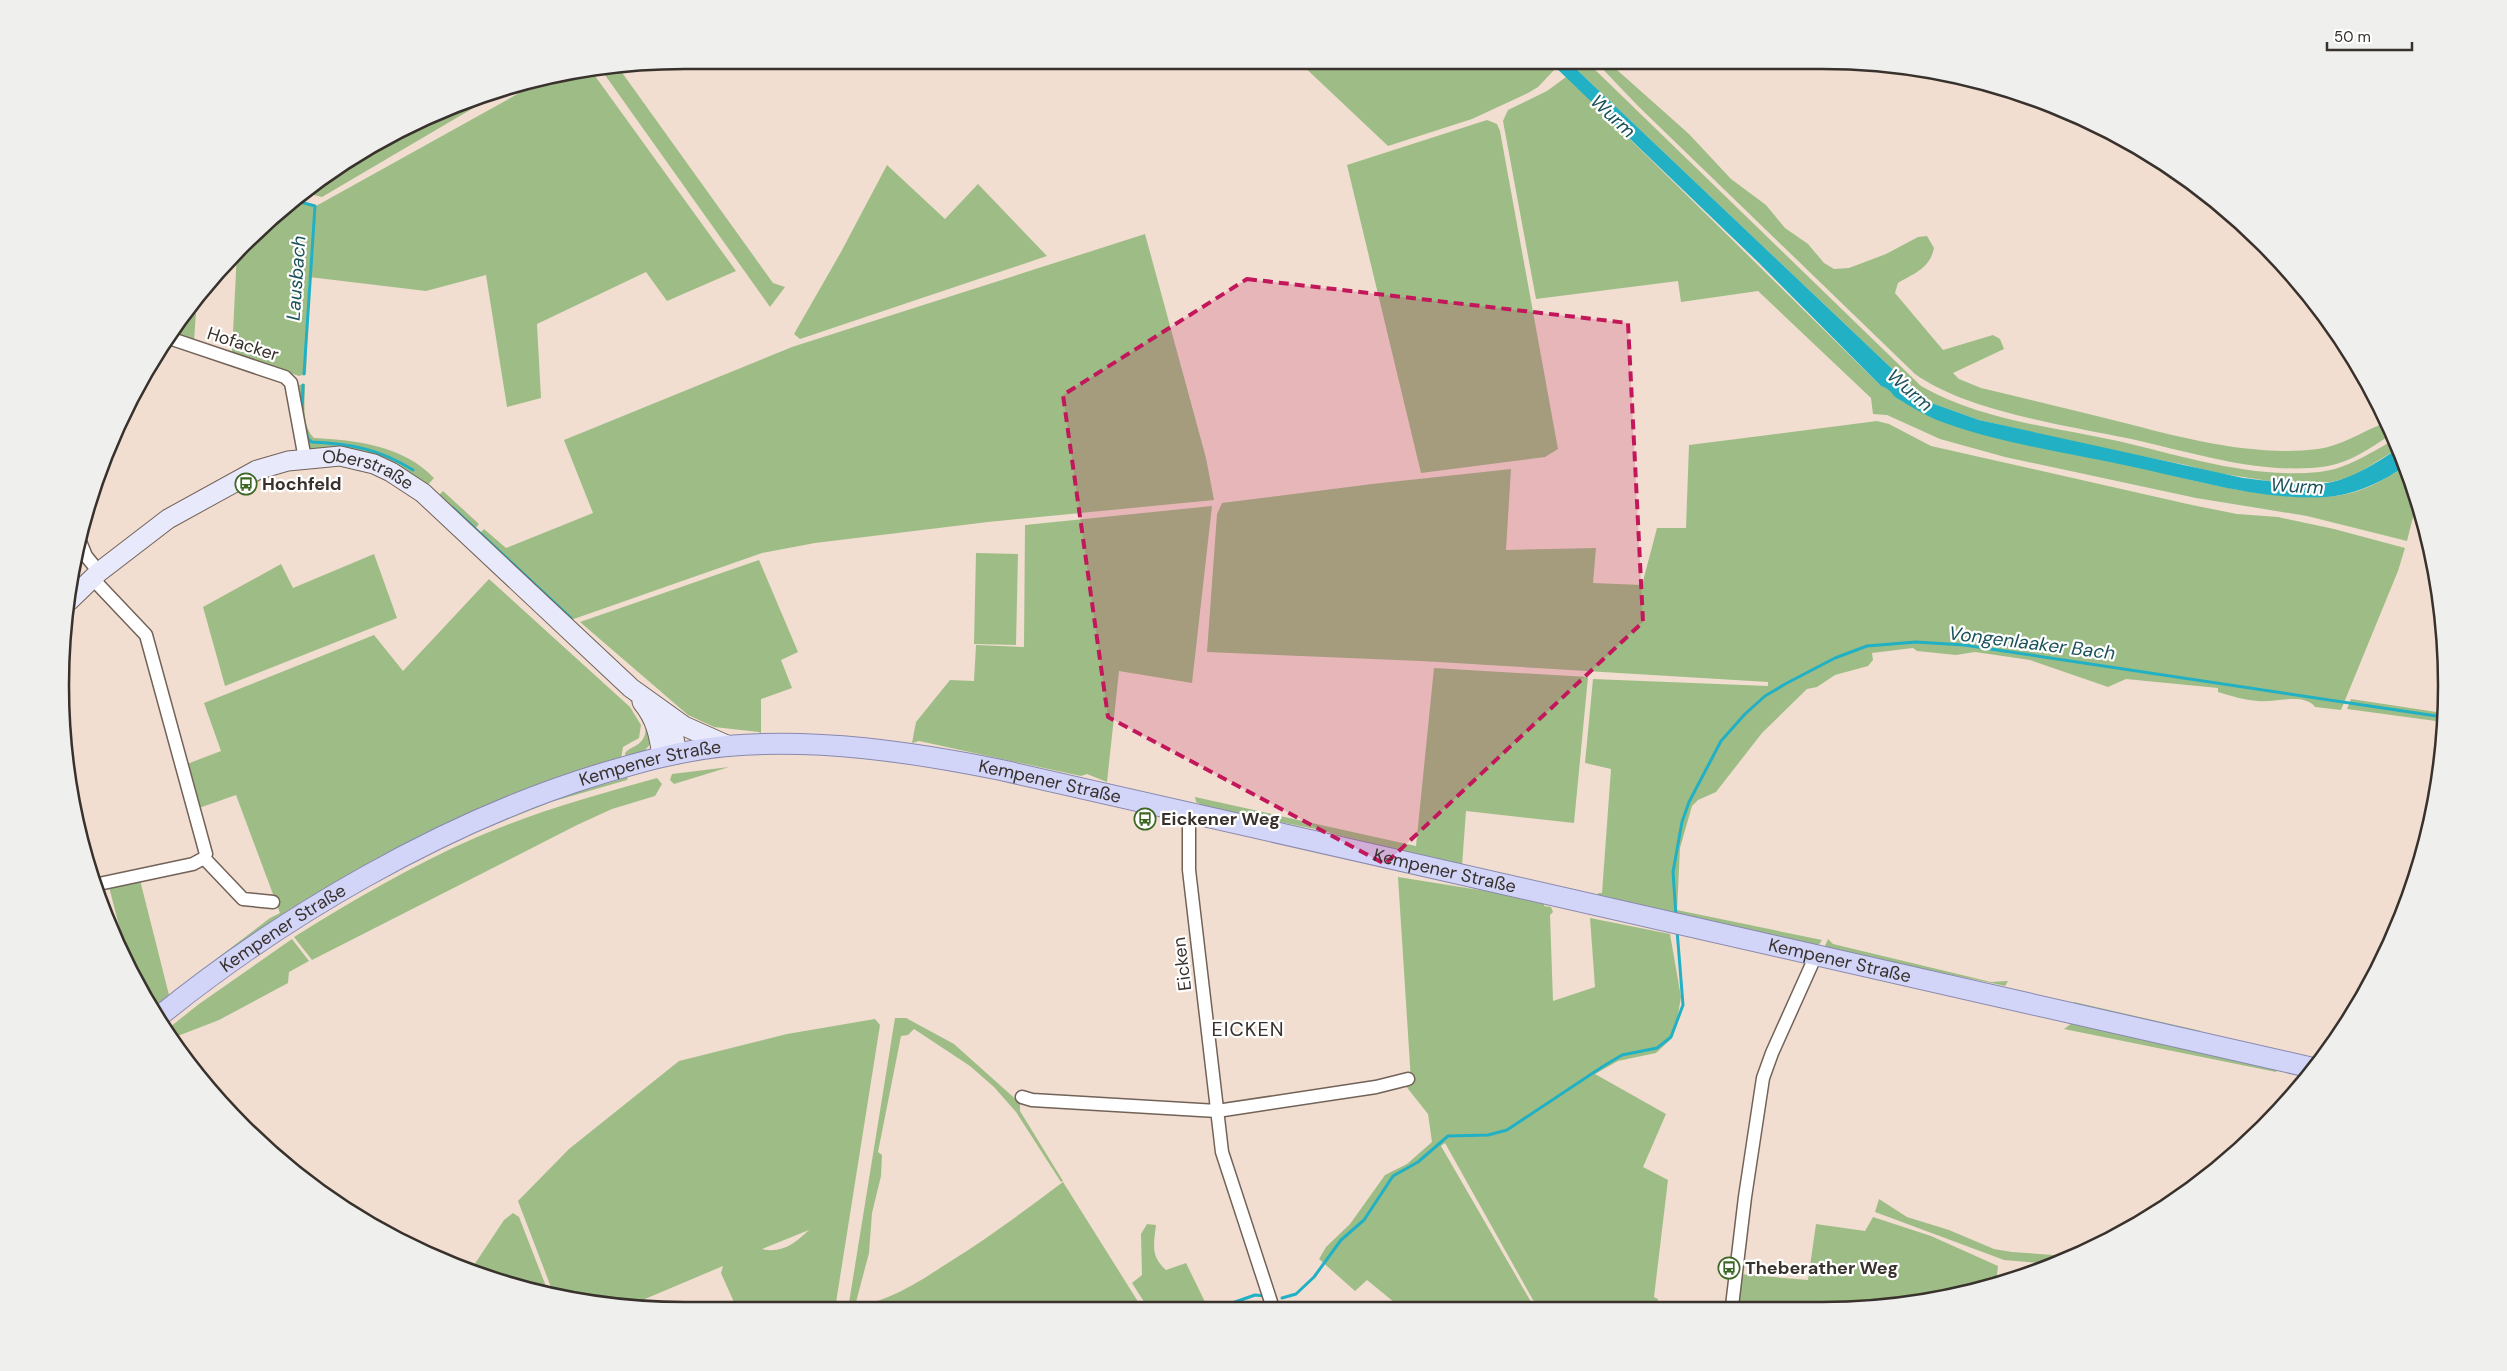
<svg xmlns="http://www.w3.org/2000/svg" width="2507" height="1371" viewBox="0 0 2507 1371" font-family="'DM Sans',sans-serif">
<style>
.green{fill:#9ebd86;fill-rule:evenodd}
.water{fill:#21b0c4}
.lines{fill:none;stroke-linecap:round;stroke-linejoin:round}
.stream{stroke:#21b0c4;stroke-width:3}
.street-casing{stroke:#726257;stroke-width:15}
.secondary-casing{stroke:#726257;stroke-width:21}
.primary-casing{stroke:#8989ae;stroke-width:22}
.street{stroke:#fff;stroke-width:12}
.secondary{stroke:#e8eafc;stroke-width:19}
.primary{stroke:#d2d4f8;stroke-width:20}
.marked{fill:#c2185b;fill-opacity:0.2;stroke:#c2185b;stroke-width:4;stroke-dasharray:10 6;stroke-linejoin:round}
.labels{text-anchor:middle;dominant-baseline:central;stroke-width:4.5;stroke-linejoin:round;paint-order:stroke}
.street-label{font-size:18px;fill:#38312c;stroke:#fff}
.poi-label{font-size:18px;font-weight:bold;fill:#38312c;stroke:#fff;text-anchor:start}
.water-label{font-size:19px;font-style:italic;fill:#1b525a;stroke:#fff}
.quarter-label{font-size:20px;letter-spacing:1px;fill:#38312c;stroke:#fff}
.rim{fill:none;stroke:#38312c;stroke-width:2.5}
</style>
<rect width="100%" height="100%" fill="#f1ded1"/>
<path class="green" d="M1298,61H1549L1556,68L1538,87L1528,93L1472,119L1388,146Z
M1578,61H1586L1921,386C1980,420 2052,427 2118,441C2183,456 2252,479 2319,472C2347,469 2368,454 2392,441L2397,449L2360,472L2344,479L2330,482H2275L2211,472L2186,465L2101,448L1979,420L1926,401L1573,66Z
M1595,61H1607L1689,134L1731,179L1766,205L1785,228L1808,244L1824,263L1834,269L1849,268L1886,254L1918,237L1927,236L1934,248C1930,268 1915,273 1898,283L1895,293L1943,350L1993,335L2000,339L2004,349L1953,373L1959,379L1981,388C2027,399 2074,410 2121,422C2183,438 2253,457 2318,449C2340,446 2362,432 2382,424L2389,436C2370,448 2351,462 2328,466C2258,477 2184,449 2116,436C2055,424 1964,409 1915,374L1638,106Z
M618,67L773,283L785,287L770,307L600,68Z
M590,69L736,271L667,301L646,272L537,324L541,398L507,407L486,275L426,291L309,277L306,374L299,376L232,352L237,252L293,200L316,206L550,76Z
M1566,77H1572L1590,94V100L1881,386L1891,390L1896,398L1924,412C2005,433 2085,455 2166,474C2216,486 2284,502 2335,496C2361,493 2383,481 2404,467L2417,501L2407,541L2307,516L2196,498L2005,457L1940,439L1887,415L1873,414L1871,398L1758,291L1681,302L1678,281L1536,299L1503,121L1508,110L1547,91Z
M511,86L322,197L302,192L373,144L484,93Z
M1487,120L1497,124L1500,131L1558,449L1545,457L1421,473L1347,165Z
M887,165L945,219L978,184L1047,256L800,339L794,334L841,252Z
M1145,234L1206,458L1214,500L988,522L815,543L762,553L568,621L478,535L484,529L506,548L593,513L564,440L792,347Z
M197,297L194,341L170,333Z
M305,384C305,400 301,426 314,438C356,440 404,446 434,478L426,487L308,448L299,409V385Z
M1877,421L1889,424L1931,446L2192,505L2237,514L2278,517L2334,529L2405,548L2398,571L2341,710L2315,707C2304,692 2274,703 2258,701C2244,700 2231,696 2218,692V688L2126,679L2108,687L2030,660L1975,652L1956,655L1917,651L1913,648L1872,653L1873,660L1868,666L1835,675L1817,687L1807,689L1762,733L1716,792L1698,800L1692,806L1680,848L1677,910L1822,940L1818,946L1598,896V893H1602L1611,769L1585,763L1593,679L1768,686V682L1421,661L1207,652L1217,514L1222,503L1372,484L1511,469L1506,550L1596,548L1593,583L1642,585L1657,528H1686L1689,445Z
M443,491L479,524L473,531L437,497Z
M1212,506L1192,683L1119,671L1107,782L1087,774L1081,776L919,741L912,743L916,722L950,680L974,681L976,645L1024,647L1025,525Z
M976,553L1018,554L1016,645L974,644Z
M374,554L397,618L225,686L203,607L281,564L293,588Z
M759,560L798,652L781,660L792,688L761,699V735L759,732L714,727L688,715L580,622Z
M489,579L630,707L641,725L639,738L623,747L621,759L565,775L525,792L155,1013L119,946L124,945L109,887L140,880L169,995L270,918L280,913L236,795L199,808L187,764L221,751L204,703L374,635L403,671Z
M1434,668L1588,677L1574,823L1466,811L1462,866L1386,849L1320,830L1206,807L1196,802L1195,797L1416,846Z
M602,672L641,706L651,743L642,754L626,759L625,753C630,747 639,746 643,739C656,718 615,685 602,672Z
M2351,699L2443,713V722L2347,709Z
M729,767L674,784L670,780L672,774Z
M628,777L627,780L551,802L479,831V828L519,810Z
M657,778L662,784L655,796L612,809L577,825L312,960L294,937C353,900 413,865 477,837C535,812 596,795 657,778Z
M1398,877L1492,892L1544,903V906L1551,907L1553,912L1550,915L1553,1001L1595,987L1590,918L1670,934L1681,997L1676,1026L1670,1040L1656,1053L1618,1061L1595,1074L1666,1114L1643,1167L1668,1180L1654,1297L1658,1299L1657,1306L1546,1307L1533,1300L1445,1143L1441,1146L1534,1307H1400L1367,1280L1355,1291L1319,1259L1326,1247L1350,1224L1385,1175L1407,1164L1432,1142L1428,1114L1405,1085L1411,1081Z
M292,939L309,961L289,972L288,983L219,1020L170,1039L165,1031L199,1004Z
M1828,939L1833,944L1991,982L2008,981L2005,986L2001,985L1828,949L1825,946Z
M2074,1002L2201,1031L2197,1034L2072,1005Z
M895,1018H906L954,1044L1020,1103V1111L1063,1181L1061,1182L1016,1112L994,1087L970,1066L914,1029L908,1035L901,1036L878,1152L882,1155L881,1176L872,1213L869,1253L855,1306C891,1301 920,1281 951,1261C989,1237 1026,1210 1063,1182L1142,1308L848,1309Z
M875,1019L880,1025L835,1309H737L721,1273L723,1266L626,1307L554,1295L518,1201L569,1149L679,1061L787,1034ZM809,1230C795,1243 782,1254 762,1249Z
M2072,1023L2278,1068L2276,1072L2064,1029Z
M1879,1199L1907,1217L1949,1230L1994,1249L2012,1252L2067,1256L2051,1264L2004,1260L1875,1212Z
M513,1213L519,1217L549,1294L523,1290L472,1268L504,1220Z
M1873,1217L1931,1236L1998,1266L1996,1284L1903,1306H1736L1739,1274L1808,1280L1816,1224L1865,1231Z
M1147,1224L1156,1225C1154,1244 1150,1256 1166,1270L1186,1263L1208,1308H1148L1132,1283L1142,1275L1141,1234Z"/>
<path class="water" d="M1549,61H1566L1573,66L1926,401L1979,420L2243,478C2269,481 2306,487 2332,482C2355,477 2378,462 2397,449L2404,467C2383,481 2361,492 2335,496C2273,504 2191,479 2129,466C2068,453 2004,444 1945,423C1929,418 1912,407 1898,399C1891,395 1894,391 1881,386L1758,262Z"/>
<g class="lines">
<path class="stream" d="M293,200L315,206L304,374
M302,413L303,385
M305,427L308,439L312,442C352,444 379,449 413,470
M452,507L571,618
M1676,916L1673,872L1682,822L1689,802L1721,741L1745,714L1765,696L1787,683L1835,658L1867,646L1916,642L1964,645L2443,717
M1282,1298L1296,1294L1314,1277L1341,1240L1364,1220L1393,1176L1418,1162L1448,1136L1488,1135L1507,1130L1602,1067L1622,1055L1657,1048L1671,1037L1683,1005L1677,930
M1218,1308L1255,1295L1266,1296"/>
<g class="street-casing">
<path id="street" d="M166,337L285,377L291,383L305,459
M79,539L86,556L99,572
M92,578L146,635L206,854L204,858L193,864L94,885
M1189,813V870L1222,1152L1273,1308
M204,858L243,899L273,902
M1022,1097L1032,1100L1217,1111L1376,1087L1408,1079
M1732,1306L1745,1197L1763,1078L1772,1053L1816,955"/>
</g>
<g class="secondary-casing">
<g id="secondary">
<path id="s1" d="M69,601L99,572L168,519L257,470L288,461L340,456L374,464L391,472L423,493L631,688L684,726L729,746"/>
<path d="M642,702C656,719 659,735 662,756"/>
<path d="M662,714L673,733L677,754"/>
</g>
</g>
<g class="primary-casing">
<g id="primary">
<path id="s2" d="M157,1018C281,917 444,822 597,775C640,762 683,750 727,746C818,738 912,752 1001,770L2313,1068"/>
</g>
</g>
<use href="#street" class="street"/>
<use href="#secondary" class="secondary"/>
<use href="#primary" class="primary"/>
</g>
<path class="marked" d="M1247,279L1628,323L1643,622L1385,864L1108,717L1063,395Z"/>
<defs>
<g id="bus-ring" transform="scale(1.125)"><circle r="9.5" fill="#fff" stroke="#3c6724" stroke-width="1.5"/><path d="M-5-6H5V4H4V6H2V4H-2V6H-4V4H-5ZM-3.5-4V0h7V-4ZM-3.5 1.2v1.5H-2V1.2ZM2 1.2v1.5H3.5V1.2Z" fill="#3c6724"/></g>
</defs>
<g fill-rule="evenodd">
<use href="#bus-ring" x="246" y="484"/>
<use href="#bus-ring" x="1145" y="819"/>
<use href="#bus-ring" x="1729" y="1268"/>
</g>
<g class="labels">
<g class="street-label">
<text transform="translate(243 344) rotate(18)">Hofacker</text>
<text stroke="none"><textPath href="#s1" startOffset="345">Oberstraße</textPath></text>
<text stroke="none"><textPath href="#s2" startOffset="560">Kempener Straße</textPath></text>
<text stroke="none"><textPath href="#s2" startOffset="965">Kempener Straße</textPath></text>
<text stroke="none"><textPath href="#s2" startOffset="1370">Kempener Straße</textPath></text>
<text stroke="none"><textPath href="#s2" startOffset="155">Kempener Straße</textPath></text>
<text stroke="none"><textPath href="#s2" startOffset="1775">Kempener Straße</textPath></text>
<text transform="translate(1182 964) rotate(-97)">Eicken</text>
</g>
<g class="poi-label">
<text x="262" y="484">Hochfeld</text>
<text x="1161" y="819">Eickener Weg</text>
<text x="1745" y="1268">Theberather Weg</text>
</g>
<g class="water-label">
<text transform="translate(1613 116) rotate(43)">Wurm</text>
<text transform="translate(296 278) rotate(-86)">Lausbach</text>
<text transform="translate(1910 390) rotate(41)">Wurm</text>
<text transform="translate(2297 486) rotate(3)">Wurm</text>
<text transform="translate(2032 643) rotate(7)">Vongenlaaker Bach</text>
</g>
<g class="quarter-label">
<text x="1248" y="1029">EICKEN</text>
</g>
</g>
<path d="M0 0H2507V1371H0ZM685 69H1822A616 616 0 0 1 2438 685V686A616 616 0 0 1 1822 1302H685A616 616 0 0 1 69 686V685A616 616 0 0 1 685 69Z" fill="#efefee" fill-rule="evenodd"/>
<path class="rim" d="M685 69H1822A616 616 0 0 1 2438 685V686A616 616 0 0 1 1822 1302H685A616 616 0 0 1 69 686V685A616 616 0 0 1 685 69Z"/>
<path d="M2327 42v8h85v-8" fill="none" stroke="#38312c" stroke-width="2.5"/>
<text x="2334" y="42" font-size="15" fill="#38312c" stroke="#ffffff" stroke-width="4" paint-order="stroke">50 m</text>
</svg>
